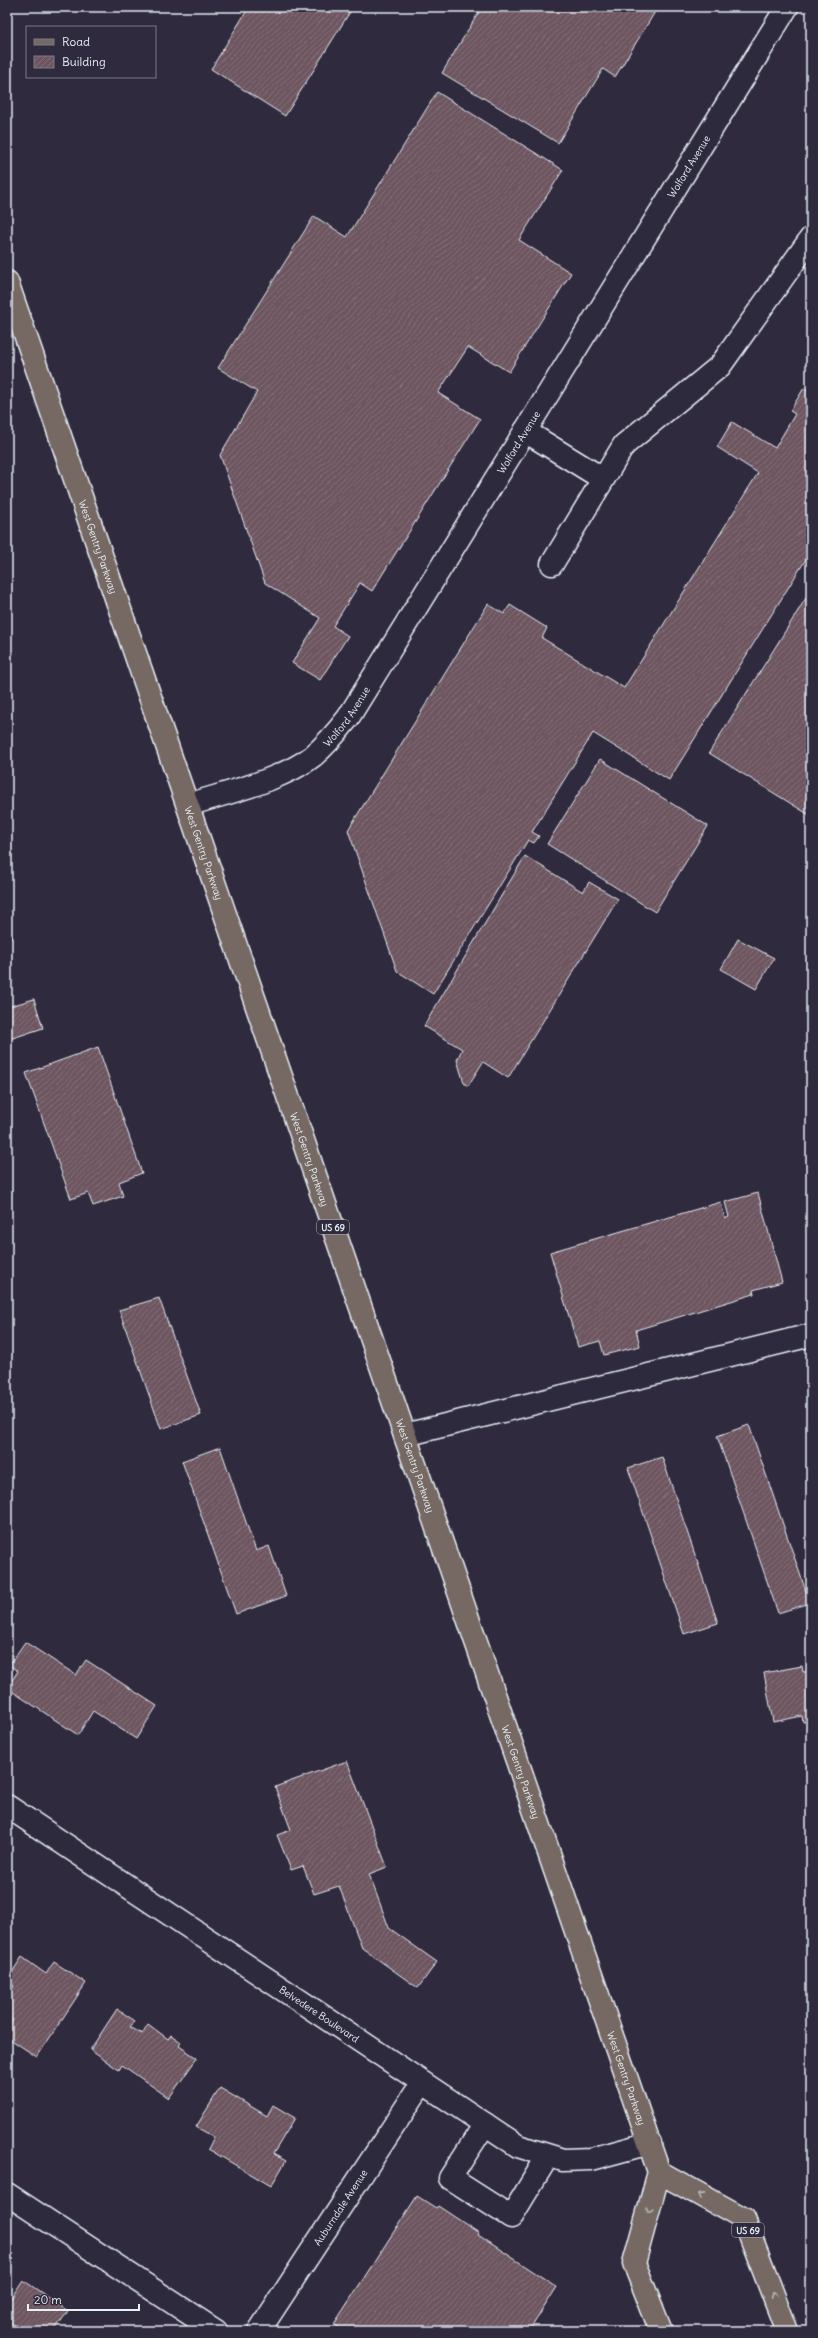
<svg xmlns="http://www.w3.org/2000/svg" width="818" height="2338" viewBox="0 0 818 2338" font-family="Delius,sans-serif">
<style>
.building{fill:url(#building-hatch);stroke:#e8f1f8}
.lines{fill:none;stroke-linecap:round;stroke-linejoin:round}
.minor-casing{stroke:#e8f1f8;stroke-width:25}
.major-casing{stroke:#e8f1f8;stroke-width:25}
.minor{stroke:#2f2a3d;stroke-width:22}
.major{stroke:#766964;stroke-width:22}
.oneway{stroke:#babbbd}
.labels{text-anchor:middle;dominant-baseline:central;stroke-width:3;stroke-linejoin:round;paint-order:stroke}
.shield{fill:#2f2a3d;stroke:#b0b5c0;stroke-width:1}
.shield-label{font-size:9px;font-weight:bold;fill:#e8f1f8}
.street-label{font-size:10px;fill:#e8f1f8;stroke:#2f2a3d}
</style>
<defs>
<pattern id="building-hatch" width="6" height="6" patternUnits="userSpaceOnUse"><rect width="6" height="6" fill="#6e5660"/><path d="M-1 1l2-2M0 6l6-6M5 7l2-2" fill="none" stroke="#836f78"/></pattern>
</defs>
<rect width="100%" height="100%" fill="#2f2a3d"/>
<filter id="ink" filterUnits="userSpaceOnUse"><feTurbulence type="fractalNoise" baseFrequency=".025" numOctaves="2"/><feDisplacementMap in="SourceGraphic" scale="8" xChannelSelector="R" yChannelSelector="G"/><feConvolveMatrix kernelMatrix="1 2 1 2 8 2 1 2 1" color-interpolation-filters="sRGB"/></filter>
<g filter="url(#ink)">
<path class="building" d="M249,7H255L261,11L264,7H353L285,116L211,69Z
M482,7H658L615,77L603,69L558,143L442,73Z
M437,92L563,170L519,240L571,273L509,372L468,347L438,393L480,419L372,591L360,583L333,626L348,636L320,680L292,663L320,618L265,583L220,455L257,392L218,368L314,216L347,237Z
M804,388L811,392V551L669,780L593,733L532,832L539,836L534,843L528,840L433,994L397,971L348,830L488,604L504,614L510,605L547,628L542,638L624,688L758,473L717,447L732,422L775,448L795,414L790,411Z
M811,590V816L709,753Z
M600,759L708,826L655,912L547,844Z
M525,856L583,892L589,882L618,899L508,1078L483,1062L468,1086L464,1083L457,1060L462,1049L424,1026Z
M7,924L12,938L7,940Z
M738,939L774,958L756,989L721,969Z
M34,999L43,1028L7,1040V1007Z
M98,1047L142,1173L119,1182L123,1196L93,1206L88,1193L71,1199L26,1073Z
M758,1193L782,1282L753,1290L754,1294L636,1330L640,1346L604,1355L600,1341L578,1347L550,1252L721,1202L725,1219L729,1217L725,1202Z
M159,1298L201,1415L161,1429L119,1310Z
M749,1425L810,1603L778,1613L717,1436Z
M220,1447L256,1551L269,1546L286,1596L236,1614L182,1461Z
M662,1457L718,1623L684,1634L628,1468Z
M25,1642L76,1675L86,1660L157,1706L136,1739L93,1711L78,1735L7,1688L18,1671L9,1665Z
M802,1666L803,1672L811,1671V1721L803,1722L802,1716L773,1722L764,1673Z
M347,1761L387,1867L369,1874L389,1928L437,1962L418,1988L362,1948L339,1886L314,1894L303,1866L291,1870L277,1835L291,1830L275,1787Z
M22,1957L46,1974L54,1962L86,1983L37,2057L7,2037V2029L13,2020L7,2016V1997L14,1986L7,1980Z
M117,2009L135,2021L130,2027L142,2034L148,2024L168,2039L171,2035L181,2042L179,2046L197,2058L169,2098L122,2065L119,2070L90,2050Z
M220,2088L267,2116L273,2105L295,2118L273,2154L286,2161L271,2186L208,2149L214,2137L196,2127Z
M417,2196L436,2208L438,2206L479,2233L478,2235L557,2287L529,2331H344L334,2324Z
M23,2280L68,2311L54,2331H23L7,2320V2304Z"/>
<g class="lines">
<g class="minor-casing">
<g id="minor">
<path d="M525,431L603,479"/>
<path d="M552,564L624,445L720,366L811,238"/>
<path id="s1" d="M188,805C225,793 283,780 313,756C326,745 337,732 348,718L787,7"/>
<path d="M405,1435L811,1335"/>
<path id="s2" d="M7,1806L518,2146L563,2160L591,2159L650,2143"/>
<path d="M485,2124L450,2178L511,2217L548,2156"/>
<path d="M7,2194L216,2331"/>
<path id="s3" d="M259,2331L422,2083"/>
</g>
</g>
<g class="major-casing">
<g id="major">
<path id="s4" d="M7,282L659,2172L634,2263L661,2331"/>
<path d="M659,2172L744,2219L787,2331"/>
</g>
</g>
<use href="#minor" class="minor"/>
<use href="#major" class="major"/>
</g>
<defs><path id="oneway-chevron" d="M-2-3.5L2.5 0L-2 3.5" fill="none" stroke-width="1.6" stroke-linecap="round" stroke-linejoin="round"/></defs>
<g class="oneway">
<use href="#oneway-chevron" transform="translate(701 2195) rotate(-151)"/>
<use href="#oneway-chevron" transform="translate(649 2210) rotate(106)"/>
<use href="#oneway-chevron" transform="translate(773 2295) rotate(-111)"/>
</g>
</g>
<g class="labels">
<g class="shield">
<rect x="317" y="1220" width="32" height="14" rx="3"/>
<rect x="732" y="2223" width="32" height="14" rx="3"/>
</g>
<g class="shield-label">
<text x="333" y="1227">US 69</text>
<text x="748" y="2230">US 69</text>
</g>
<g class="street-label">
<text stroke="none"><textPath href="#s1" startOffset="835">Wolford Avenue</textPath></text>
<text stroke="none"><textPath href="#s1" startOffset="511">Wolford Avenue</textPath></text>
<text stroke="none"><textPath href="#s4" startOffset="280">West Gentry Parkway</textPath></text>
<text stroke="none"><textPath href="#s1" startOffset="187">Wolford Avenue</textPath></text>
<text stroke="none"><textPath href="#s4" startOffset="604">West Gentry Parkway</textPath></text>
<text stroke="none"><textPath href="#s4" startOffset="928">West Gentry Parkway</textPath></text>
<text stroke="none"><textPath href="#s4" startOffset="1252">West Gentry Parkway</textPath></text>
<text stroke="none"><textPath href="#s4" startOffset="1576">West Gentry Parkway</textPath></text>
<text stroke="none"><textPath href="#s2" startOffset="375">Belvedere Boulevard</textPath></text>
<text stroke="none"><textPath href="#s4" startOffset="1900">West Gentry Parkway</textPath></text>
<text stroke="none"><textPath href="#s3" startOffset="148">Auburndale Avenue</textPath></text>
</g>
</g>
<rect width="818" height="2338" fill="none" stroke="#2f2a3d" stroke-width="24"/>
<rect x="12" y="12" width="794" height="2314" fill="none" stroke="#e8f1f8" stroke-width="1.5" filter="url(#ink)"/>
<rect x="26" y="26" width="130" height="52" fill="#2f2a3d" stroke="#797a88"/>
<rect x="34" y="39" width="20" height="6" fill="#766964" stroke="#797a88"/>
<text x="62" y="46" font-size="12" fill="#e8f1f8">Road</text>
<rect x="34" y="56" width="20" height="12" fill="url(#building-hatch)" stroke="#797a88"/>
<text x="62" y="66" font-size="12" fill="#e8f1f8">Building</text>
<path d="M28 2304v6h111v-6" fill="none" stroke="#e8f1f8" stroke-width="2"/>
<text x="34" y="2304" font-size="12" fill="#e8f1f8" stroke="#2f2a3d" stroke-width="3" paint-order="stroke">20 m</text>
</svg>
